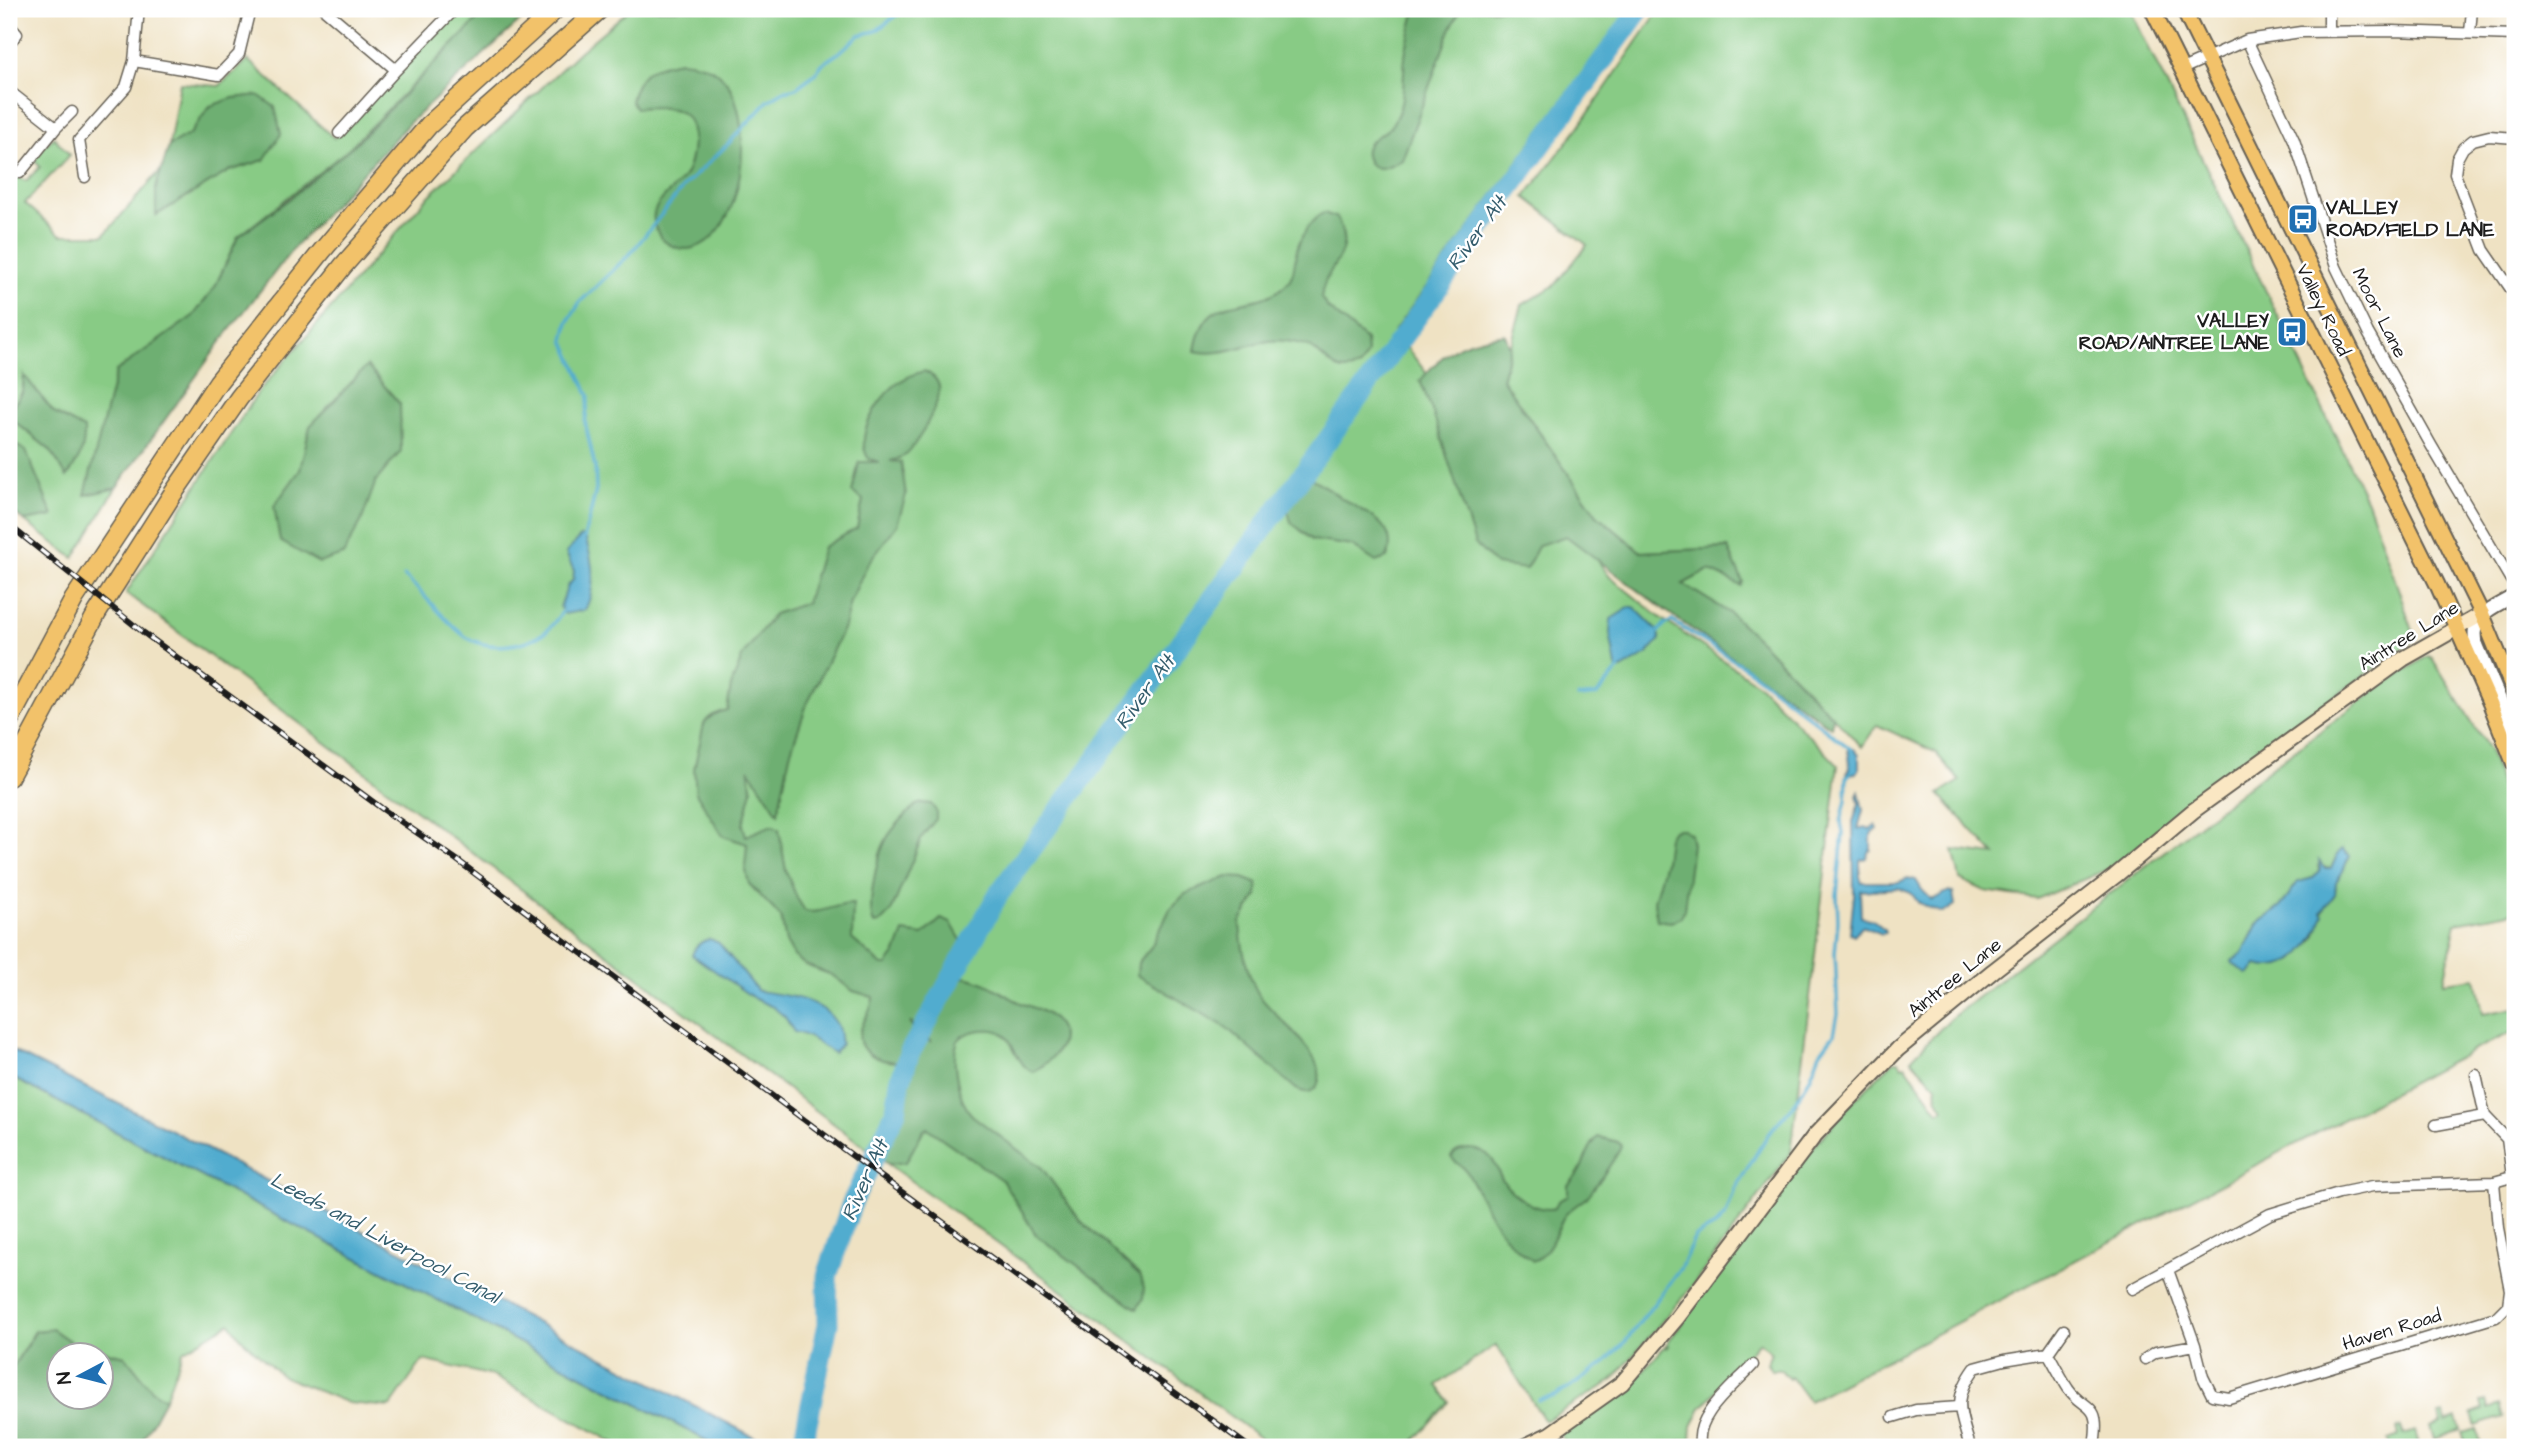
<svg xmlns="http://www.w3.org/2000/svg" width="2524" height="1456" viewBox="0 0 2524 1456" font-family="'Architects Daughter',sans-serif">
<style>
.green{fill:#88cb85;stroke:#527450;stroke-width:2;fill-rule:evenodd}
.forest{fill:#6eaf72;stroke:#456647;stroke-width:2;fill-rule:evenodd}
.water{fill:#51accf;stroke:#366476;stroke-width:2}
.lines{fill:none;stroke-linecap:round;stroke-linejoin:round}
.stream{stroke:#51accf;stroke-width:3.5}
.river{stroke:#51accf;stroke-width:21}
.minor-casing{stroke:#666156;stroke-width:13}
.tertiary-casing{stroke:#666156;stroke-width:16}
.secondary-casing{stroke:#666156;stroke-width:18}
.primary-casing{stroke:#666156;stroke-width:18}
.motorway-casing{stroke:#666156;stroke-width:21}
.minor{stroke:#fff;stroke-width:10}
.tertiary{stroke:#fff;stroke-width:12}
.secondary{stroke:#fae7c3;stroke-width:14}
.primary{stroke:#f2c26a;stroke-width:14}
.motorway{stroke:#f2c26a;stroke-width:18}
.rail-casing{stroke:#1c1c1c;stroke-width:6}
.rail{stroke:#fff;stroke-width:3.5;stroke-dasharray:10;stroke-linecap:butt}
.labels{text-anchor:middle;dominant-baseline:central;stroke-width:5;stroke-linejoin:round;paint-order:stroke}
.poi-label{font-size:19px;font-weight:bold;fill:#1c1c1c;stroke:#fff;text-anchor:start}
.street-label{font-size:19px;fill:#1c1c1c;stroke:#fff}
.water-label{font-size:21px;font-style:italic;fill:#345d6d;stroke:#fff}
</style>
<rect width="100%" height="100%" fill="#fff"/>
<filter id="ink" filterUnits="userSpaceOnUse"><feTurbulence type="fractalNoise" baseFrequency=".0143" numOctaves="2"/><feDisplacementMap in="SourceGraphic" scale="14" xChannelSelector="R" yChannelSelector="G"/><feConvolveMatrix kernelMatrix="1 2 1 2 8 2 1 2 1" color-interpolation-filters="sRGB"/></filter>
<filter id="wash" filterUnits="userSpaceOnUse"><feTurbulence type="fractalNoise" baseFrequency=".00686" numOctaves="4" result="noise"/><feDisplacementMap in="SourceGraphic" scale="28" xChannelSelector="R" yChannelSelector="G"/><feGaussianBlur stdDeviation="1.57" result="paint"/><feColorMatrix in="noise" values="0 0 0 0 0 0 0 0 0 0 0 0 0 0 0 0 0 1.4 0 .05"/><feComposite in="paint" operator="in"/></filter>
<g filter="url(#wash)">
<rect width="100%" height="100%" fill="#efe2c3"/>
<path class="green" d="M456,9H489L345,152L238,237L215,287L194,316L116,371L86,495L116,488L74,558L24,521L53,516L26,452L9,441V417L50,450L83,429L54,413L24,375L22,392L9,412V173L26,181L40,167L32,157L54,137L70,155L25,203L61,235H104L160,171L157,215L229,171L264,160L210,106L190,134L169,146L180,83L219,86L248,60L334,138Z
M630,9H1629L1394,331L1428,375L1566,517L1610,577L1662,619L1758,684L1838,765L1791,1153L1693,1285L1612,1381L1545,1421L1496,1345L1437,1385L1449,1402L1409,1447H1272L1045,1278L878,1157L126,593L259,391L425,200L579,52Z
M1660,9H2130L2367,501L2416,639L2245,760L2111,868L2037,899L1985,891L1960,879L1953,850L1995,855L1939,794L1960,781L1935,752L1877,725L1862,747L1763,644L1731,614L1683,584L1709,570L1728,548L1641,552L1597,515L1502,379L1522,305L1555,285L1587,245L1525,197L1578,128Z
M2428,656L2432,658L2490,751L2515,839V912L2456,923L2444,982L2476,978L2483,1014L2515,1008V1031L2474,1050L1809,1401L1791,1377L1789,1379L1781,1370H1771L1767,1363L1771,1353L1759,1342L1700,1409L1692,1426L1691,1440L1679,1441L1668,1447H1568L1561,1436L1563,1428C1609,1407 1633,1385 1665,1346L1667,1348L1669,1346L1666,1345L1784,1181L1854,1100L1894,1061H1899L1902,1066L1905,1065L1939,1112L1944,1109L1937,1097L1936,1086L1911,1059L1950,1019L2271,768L2378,688ZM2337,855L2348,860L2336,882L2335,894L2325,906L2315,938L2304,949L2257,965L2233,961L2243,953L2257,925L2280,907L2298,882L2313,878L2320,872L2318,866L2331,869Z
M9,1076L719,1447H622L493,1376L423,1360L390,1407L348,1403L282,1376L241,1338L230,1323L183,1351L165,1399L152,1390L125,1356L74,1344L52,1329L35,1331L9,1373Z
M2486,1401L2488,1409L2499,1405L2503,1417L2476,1426L2472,1414L2483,1410L2481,1402Z
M2444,1414L2446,1422L2457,1418L2461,1430L2434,1439L2430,1427L2441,1423L2439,1415Z
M2401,1427L2404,1435L2415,1431L2419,1444L2407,1447H2390L2388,1440L2399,1436L2397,1428Z
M2477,1429L2482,1447H2467L2462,1433Z"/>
<path class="forest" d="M488,9H533L409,123L293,249L225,336L116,488L85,495L116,371L193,316L215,287L238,237L289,199L356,143Z
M1416,9H1461L1450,30L1402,160C1393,164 1375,175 1368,161C1359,143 1377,138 1388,129C1393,125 1396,117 1399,111C1405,94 1403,74 1405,56C1407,40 1412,25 1416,9Z
M680,61C696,62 712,66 723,78C757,113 746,243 687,249C679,249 669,246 663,240C656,232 651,220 655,210C660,197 675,189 683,178C694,163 700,119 678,111C665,106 649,107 636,108L631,101C638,71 651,66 680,61Z
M258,95L275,107L281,134L264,160L229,171L156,215V187L169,146L190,134L210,106L233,98Z
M1324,213L1337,218C1357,258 1325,262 1321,298L1328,308L1366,340L1367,353L1360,367C1333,378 1327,356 1308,346C1301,343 1293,342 1286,341C1255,337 1225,359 1195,351C1205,285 1250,316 1284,286C1297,275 1293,261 1298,246C1302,234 1313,217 1324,213Z
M1505,334L1510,348L1502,379L1597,515L1641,552L1728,548L1743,582L1741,586L1709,570L1683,584L1731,614L1763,644L1833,717L1831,727L1659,606L1566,536L1539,545L1526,569L1496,565L1475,544L1433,413L1420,381C1447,347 1463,341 1505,334Z
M367,366L400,404L401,451L376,481L361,522L343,555L319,563L280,541L274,506L300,470L310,426Z
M924,371C931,374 937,378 939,386C942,401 917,445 905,455C901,458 895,460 890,461L901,462L906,495L897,525L868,563L850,602L844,627L807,704L790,754L778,813L749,769L752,790L743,825L746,836L772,825L779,829L786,871L797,898L805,911C819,915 838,903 853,904L852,939L882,965H887L896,953L904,932L923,935L941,919L951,923L964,945L942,991L917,1029L911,1023L910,1024L915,1030L897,1062C880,1061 853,1053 861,1029C864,1018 873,1009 873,997L853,991L832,975L805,965L794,956L786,942L781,917L749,884L745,867L747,844L723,836L696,793L694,769L704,724C709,715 718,712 727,710L731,686L743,655L774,614L806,603L823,547L857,528L863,500L852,492L859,462H879L869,459C853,437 878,400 894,386C903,378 913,374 924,371Z
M24,375L54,413L84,429C85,451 79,459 67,477L50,450L9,417V413L23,392Z
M9,441L26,451L53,516L24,521L9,508Z
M1306,476C1321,482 1330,491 1343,499C1363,512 1401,525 1387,558L1376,562L1352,546L1312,540L1291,522L1286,504Z
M922,803L931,804L936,811V819L922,837L891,912L880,923L874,924C866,907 877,855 887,838C894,826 906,815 916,805Z
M1677,829H1683L1690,834L1692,844L1684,910L1681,917L1671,922L1657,920L1654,901L1665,861L1668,837L1673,830Z
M1227,877L1243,878L1258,884L1257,896L1240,922C1241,945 1247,975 1259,995C1272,1015 1335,1061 1316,1087C1310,1095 1303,1092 1296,1089L1227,1028L1137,975L1138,963L1151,947L1170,909L1185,894Z
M962,977C983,979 998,991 1017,1001C1028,1007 1041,1008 1051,1017C1076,1039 1053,1060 1033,1072C1015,1065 1015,1037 998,1031C987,1028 962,1030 957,1043C951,1062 959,1103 973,1116L1042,1168L1080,1220L1139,1275L1144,1288L1143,1298L1137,1309L1036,1235L1003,1181L927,1128L923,1131L906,1162L890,1164L878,1157C887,1141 897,1125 901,1106C908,1081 908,1061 925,1039L932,1042L926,1036Z
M1598,1137L1618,1142L1621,1146L1619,1151C1609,1167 1599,1182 1588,1196C1581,1203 1568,1209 1563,1218C1556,1232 1550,1254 1533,1261C1495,1235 1489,1211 1467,1172C1463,1165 1455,1164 1451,1157C1458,1146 1482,1147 1490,1157C1497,1164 1498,1174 1503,1181C1512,1195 1538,1213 1555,1208L1558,1201L1568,1196V1185C1572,1181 1578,1175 1580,1170C1586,1159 1588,1146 1598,1137Z
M52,1329L74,1344L125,1356L152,1390L165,1399L140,1445L136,1447H9V1373L36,1331ZM60,1354H102V1396H60Z"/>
<path class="water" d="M581,536L586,539C593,564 597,587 585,610L565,614L560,607L568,585L573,580L574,571L566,553Z
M1630,607H1634L1657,630L1660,640L1647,654L1618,671L1616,667L1610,633L1611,619Z
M1854,749L1859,755V770L1856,773L1847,774L1850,763L1848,750Z
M1859,792L1863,810L1858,829L1865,827L1870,829L1875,825L1877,829L1871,834V850L1868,852L1867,858L1860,860V876L1862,882H1899L1908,878L1916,880L1922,890L1932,900L1949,891L1953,893L1955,905L1943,913L1927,907L1918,902L1911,893L1898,888L1860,891L1861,917L1873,920L1884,929L1885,932L1882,934L1862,926L1854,935L1850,933L1854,895L1853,822L1859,803L1857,796Z
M2342,849L2349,856L2343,871L2336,882L2335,894L2322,912L2324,915C2313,944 2293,975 2257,965L2249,975L2233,964L2232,961L2243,953L2257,925L2280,907L2298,882L2313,878L2320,872L2319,861L2325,869H2331L2337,855Z
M710,939L719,943L758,991C784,995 825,998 838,1027C840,1032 840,1039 841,1044L834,1053C820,1046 809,1034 794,1032L785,1017L773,1007L755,999L692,955C695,946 700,941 710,939Z
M9,1049L169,1129L773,1447H719L9,1076Z"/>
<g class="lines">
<path class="stream" d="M584,539L596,490L595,467L585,422L589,396L564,340L568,322L580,302L631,253L685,185L727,145L768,101L784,91L796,88L816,73L822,64L840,52L859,35L876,31L905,9
M404,576C425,594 445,622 466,637C488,651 523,647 544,633C552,628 558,616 565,609
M1658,632L1665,624L1672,621L1749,670L1852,750
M1578,697L1597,695L1619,669
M1539,1400L1555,1396L1569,1388L1602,1365L1623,1345L1680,1269L1695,1237L1715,1226L1726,1214L1735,1189L1769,1133L1795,1103L1810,1078L1820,1053L1834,1034L1838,1014L1835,953L1838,921L1837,895L1843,833L1841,822L1846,800L1847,776L1850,774"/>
<path class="river" d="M802,1447L828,1324L827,1276L852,1203L896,1111L900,1082L909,1054L998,895L1640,9"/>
</g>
</g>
<g filter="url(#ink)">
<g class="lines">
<g class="minor-casing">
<path id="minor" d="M324,9L396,70
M9,25L17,34L9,43
M2329,31V9
M2470,33L2472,9
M2247,40L2294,140L2336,267L2368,333L2431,445L2515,587
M134,61L219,75L239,54L250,9
M2182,69L2247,40L2301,32L2392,31L2515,35
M9,91L56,128L20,173
M56,128L72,112
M339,133L396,70L453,11
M2515,138L2489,136L2473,140L2463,148L2457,159L2455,174L2484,250L2515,295
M85,177L79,140L126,87L134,61L139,9
M2476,1075L2485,1116L2507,1139L2512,1176
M2436,1125L2485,1116
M2168,1270L2195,1345L2203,1377L2212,1395L2229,1398L2496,1317L2508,1305L2510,1290L2498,1228L2494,1182
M2132,1289L2270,1214L2339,1193L2373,1186L2494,1182L2515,1176
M2048,1353C2055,1365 2061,1377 2068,1388C2084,1411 2100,1401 2095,1439
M2145,1359L2156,1352L2195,1345
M1893,1417L1916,1410L1959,1407
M1550,1434L1560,1447
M1701,1447C1692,1417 1734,1386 1753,1365
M1970,1447C1960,1411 1952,1400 1975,1368L2004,1360L2048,1353L2064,1330"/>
</g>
<g class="tertiary-casing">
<path id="tertiary" d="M2513,749L2504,709L2475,640C2471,613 2496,607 2515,595"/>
</g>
<g class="secondary-casing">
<path id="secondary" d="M1523,1447L1550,1434L1622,1383L1677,1318L1815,1135L1898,1049L1993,971L2115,876L2193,811L2403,659L2482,614"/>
</g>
<g class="primary-casing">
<path id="primary" d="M2152,9L2437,584L2490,703L2515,766
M2183,9L2482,614L2515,694"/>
</g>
<g class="motorway-casing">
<path id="motorway" d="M9,721L74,599L218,382L322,251L429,125L556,9
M9,777L97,613L172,495L239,398L343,266L465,128L600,9"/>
</g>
<use href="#minor" class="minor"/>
<use href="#tertiary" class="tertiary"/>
<use href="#secondary" class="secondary"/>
<use href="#primary" class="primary"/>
<use href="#motorway" class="motorway"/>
<g class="rail-casing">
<path id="rail" d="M9,525L144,633L384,810L457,860L846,1151L1249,1447"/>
</g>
<use href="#rail" class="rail"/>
</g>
</g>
<defs>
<g id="bus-square" transform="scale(1.575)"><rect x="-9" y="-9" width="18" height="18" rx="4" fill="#1f6fb2" stroke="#fff"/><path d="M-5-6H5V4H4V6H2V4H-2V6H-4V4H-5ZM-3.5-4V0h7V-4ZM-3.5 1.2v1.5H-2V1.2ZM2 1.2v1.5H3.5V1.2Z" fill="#fff"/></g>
</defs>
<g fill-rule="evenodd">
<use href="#bus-square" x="2303" y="219"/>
<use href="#bus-square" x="2292" y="332"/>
</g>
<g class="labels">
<g class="poi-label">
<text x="2326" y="208">VALLEY<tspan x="2326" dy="22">ROAD/FIELD LANE</tspan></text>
<text x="2269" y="321" text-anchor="end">VALLEY<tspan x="2269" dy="22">ROAD/AINTREE LANE</tspan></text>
</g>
<g class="street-label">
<text transform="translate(2323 310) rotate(64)">Valley Road</text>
<text transform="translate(2379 313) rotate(63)">Moor Lane</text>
<text transform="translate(2409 636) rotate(-32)">Aintree Lane</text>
<text transform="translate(1955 978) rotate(-39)">Aintree Lane</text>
<text transform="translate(2392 1330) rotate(-17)">Haven Road</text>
</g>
<g class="water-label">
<text transform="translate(1477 233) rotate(-54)">River Alt</text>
<text transform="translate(1145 692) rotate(-54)">River Alt</text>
<text transform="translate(865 1180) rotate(-66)">River Alt</text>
<text transform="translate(385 1238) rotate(28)">Leeds and Liverpool Canal</text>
</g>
</g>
<rect width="2524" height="1456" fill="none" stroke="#fff" stroke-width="35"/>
<g transform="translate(80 1376) rotate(263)"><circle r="33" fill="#ffffff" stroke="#a4a4a4" stroke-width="2"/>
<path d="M0-5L12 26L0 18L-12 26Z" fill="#1f6fb2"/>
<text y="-10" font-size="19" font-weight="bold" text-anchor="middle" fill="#1c1c1c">N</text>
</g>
</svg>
